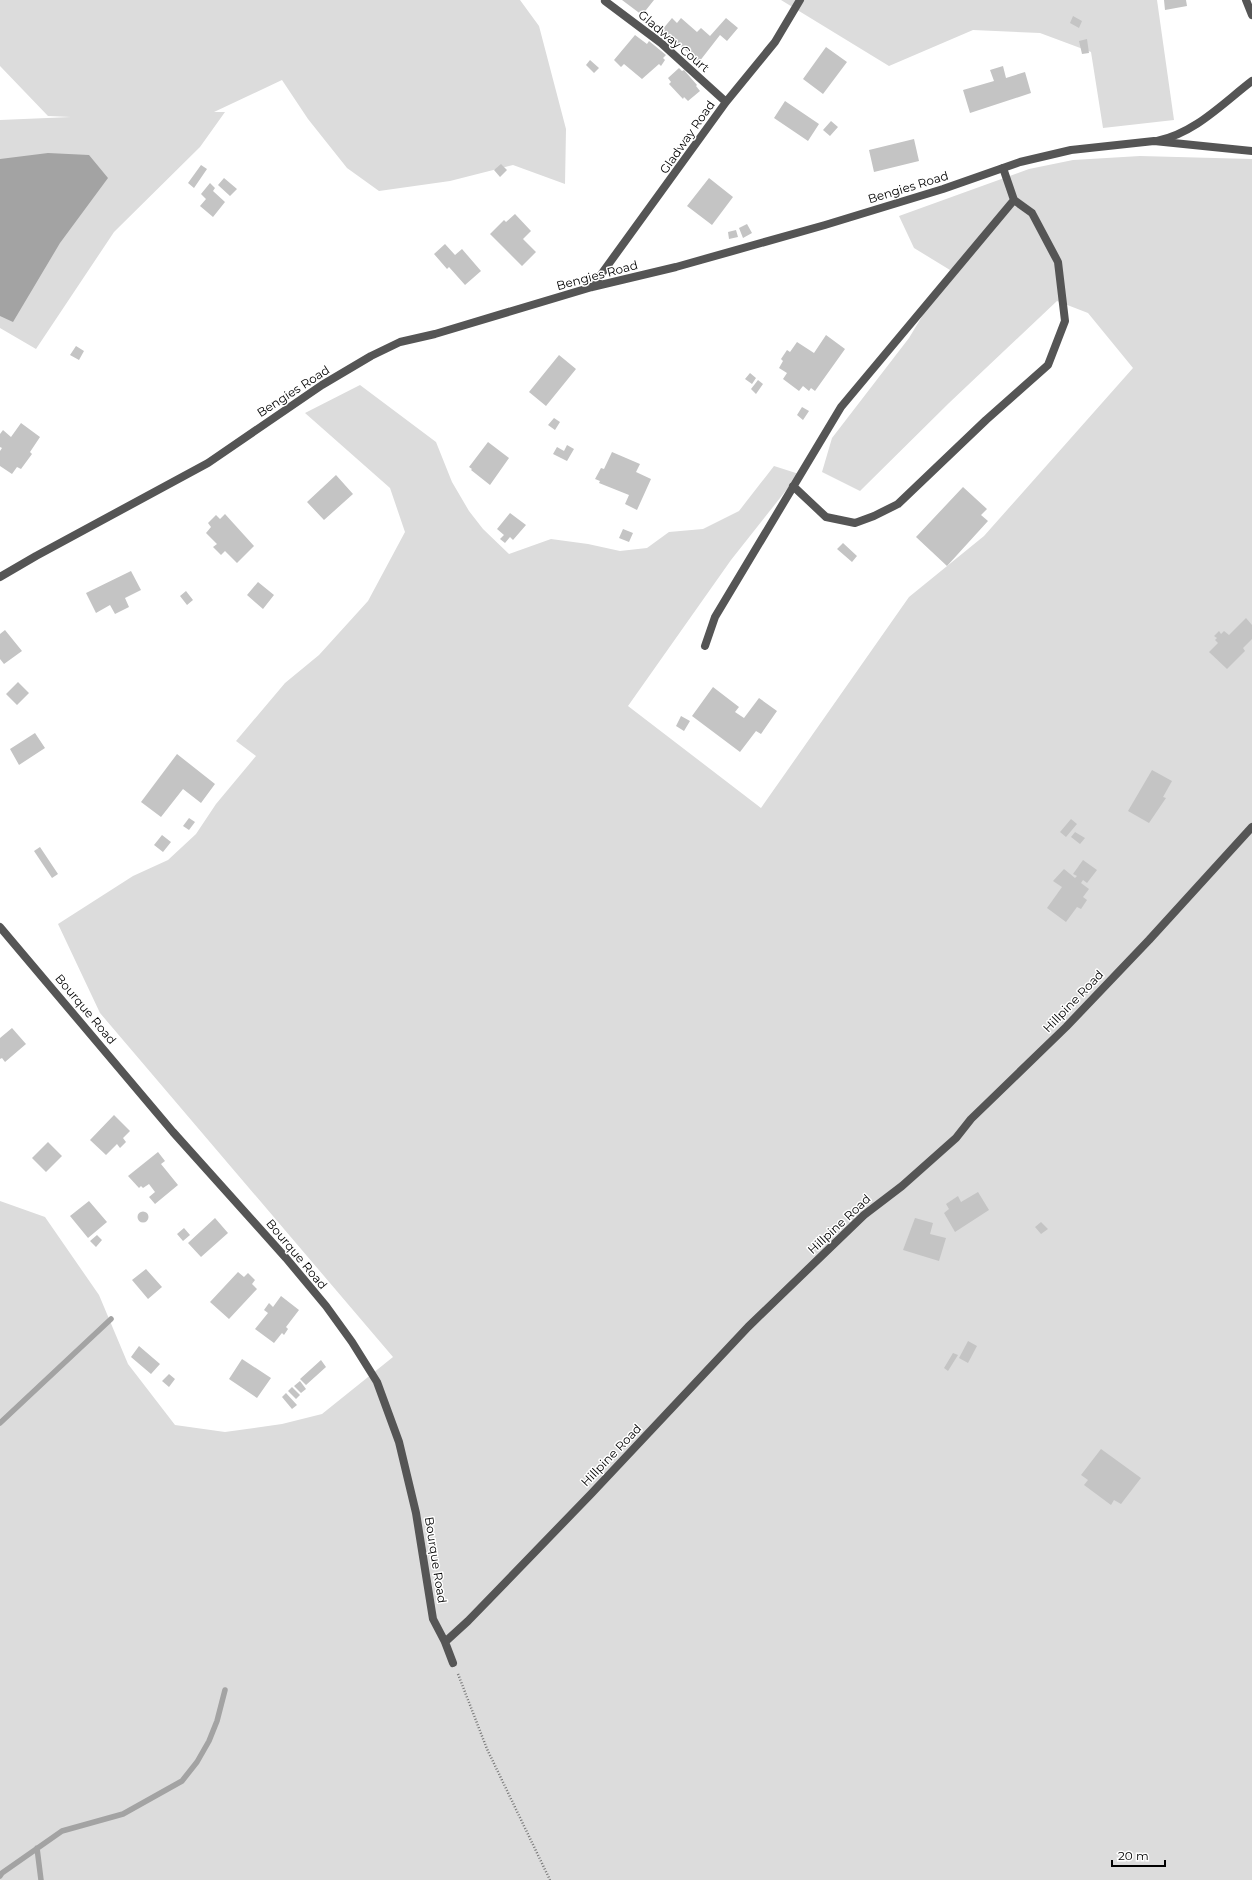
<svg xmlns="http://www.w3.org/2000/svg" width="1252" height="1880" viewBox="0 0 1252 1880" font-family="Montserrat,sans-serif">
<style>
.green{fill:#dcdcdc}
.water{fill:#a3a3a3}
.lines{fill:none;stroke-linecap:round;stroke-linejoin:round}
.stream{stroke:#a3a3a3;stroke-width:5.5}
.building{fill:#c4c4c4}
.path{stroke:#777;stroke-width:2.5;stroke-dasharray:1 2;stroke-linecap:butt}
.lane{stroke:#555;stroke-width:8}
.street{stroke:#555;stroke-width:8}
.labels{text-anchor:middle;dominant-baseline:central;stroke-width:3;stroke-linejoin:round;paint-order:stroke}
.street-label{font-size:12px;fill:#000;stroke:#fff}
</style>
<rect width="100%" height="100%" fill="#fff"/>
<path class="green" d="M0,0H520L539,26L566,129L565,184L513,165L450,181L379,191L347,168L308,119L282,80L214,112H225L200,147L114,232L36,349L0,328V120L71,117L48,116L0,66Z
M781,0H1157L1174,120L1103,128L1091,52L1040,33L973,30L889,66Z
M1140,156L1252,159V1880H0V1201L45,1217L99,1295L128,1364L175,1425L225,1432L282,1424L322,1414L393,1357L100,1013L58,924L133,876L168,860L196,834L216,804L256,756L236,741L285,683L319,655L368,601L405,532L390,488L305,413L360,385L436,442L452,482L469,511L483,529L509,554L551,539L588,544L620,551L647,548L669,532L703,529L739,511L774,466L799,474L731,560L628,706L761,808L909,597L984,536L1133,368L1088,313L1057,301L949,403L860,491L822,472L832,438L909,338L950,270L914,248L899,216L1029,169L1073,160Z"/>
<path class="water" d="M48,153L89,155L108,178L60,243L13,322L0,316V159Z"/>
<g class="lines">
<path class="stream" d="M0,1423L111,1319
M37,1848L41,1880
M0,1876L2,1873L62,1831L123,1814L182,1781L197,1762L209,1741L217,1721L225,1690"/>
</g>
<path class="building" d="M622,0H654L642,15Z
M1164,0H1186L1187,6L1165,10Z
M1073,16L1082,21L1079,28L1070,23Z
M672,18L677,23L681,18L697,32L701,28L710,36L726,18L738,28L727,41L720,35L699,62L662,30Z
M635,35L647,44L649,41L666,55L663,58L665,60L661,66L659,64L642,79L624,64L621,67L614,60Z
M1087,39L1089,53L1082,54L1079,41Z
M826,47L847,62L823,94L803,79Z
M590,60L599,68L594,73L586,65Z
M1003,66L1006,78L1025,72L1031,93L970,113L963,90L994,81L990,70Z
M679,68L682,71L684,70L697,85L696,86L700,91L688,101L684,97L683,99L669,84L671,82L668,78Z
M785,101L819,124L808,141L774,118Z
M831,121L838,127L830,136L823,130Z
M914,139L919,161L874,172L869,150Z
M501,164L507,170L500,177L494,170Z
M201,165L207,169L194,188L188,183Z
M224,178L237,189L230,196L218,185Z
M709,178L733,197L712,225L687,206Z
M210,183L215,188L213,191L225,202L213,217L200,206L206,199L201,194Z
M515,214L531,231L523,239L536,252L522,266L490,234L504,220L506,222Z
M747,224L752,233L743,238L739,228Z
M736,230L738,237L729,239L728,232Z
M445,244L455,255L462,249L481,271L465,285L449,267L447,269L434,254Z
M826,335L845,349L815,391L811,388L809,391L803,386L799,391L783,379L787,373L779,368L783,361L781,359L787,350L790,352L797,342L814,353Z
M76,346L84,351L79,360L70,355Z
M559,355L576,369L546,406L529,392Z
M750,373L756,378L752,384L745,379Z
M758,380L763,384L756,394L751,389Z
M802,407L809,411L803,420L797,415Z
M554,418L560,422L555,430L548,425Z
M21,423L40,437L30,452L32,454L21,469L17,467L12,474L0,466V451L2,448L0,447V434L3,430L11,437Z
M488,442L509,458L490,485L471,470L472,469L469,467Z
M567,445L574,449L567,461L553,454L557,447L564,451Z
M612,452L640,464L636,472L651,479L637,510L625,504L629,495L599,483L600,481L595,479L601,468L604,469Z
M336,475L353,494L324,520L307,502Z
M963,487L987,509L981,515L988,521L947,566L916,537Z
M510,513L526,525L513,540L510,537L505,543L500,539L504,535L497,529Z
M225,514L254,546L237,563L225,551L221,555L213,547L217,544L206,533L211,527L208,523L216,515L220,519Z
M623,529L633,533L629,542L619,538Z
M843,543L857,556L852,562L837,549Z
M131,571L141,590L125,598L129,607L115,614L110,605L96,613L86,593Z
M258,582L274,595L263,609L247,595Z
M186,591L193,600L187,605L180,596Z
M1246,618L1252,625V639L1243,648L1245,651L1227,669L1209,652L1218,643L1215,640L1217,638L1214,636L1219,631L1221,634L1224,631L1229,635Z
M5,630L22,651L4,664L0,659V634Z
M18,682L29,693L17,705L6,694Z
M713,687L739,707L735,712L744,718L759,698L777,711L761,734L756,731L740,752L692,716Z
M681,716L690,721L684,731L676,726Z
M35,733L45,748L19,765L10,749Z
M177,754L215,784L201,803L183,789L161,817L141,802Z
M1152,770L1172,781L1163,797L1166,798L1149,823L1128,811Z
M189,818L195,822L189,830L183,826Z
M1071,819L1077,824L1066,837L1060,832Z
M1075,832L1085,838L1080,844L1071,837Z
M162,835L171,842L163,852L154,845Z
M40,847L58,874L52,878L34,851Z
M1083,860L1097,870L1087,883L1083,880L1081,883L1089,889L1083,897L1087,900L1081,909L1077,907L1066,922L1047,908L1062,887L1053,881L1064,869L1075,878L1077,876L1073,874Z
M12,1028L26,1044L5,1062L2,1058L0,1059V1038Z
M114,1115L130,1131L123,1138L126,1142L120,1148L117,1144L106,1155L90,1140Z
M48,1142L62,1156L46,1172L32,1158Z
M158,1152L165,1161L161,1164L178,1185L155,1204L149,1197L155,1192L149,1184L143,1188L141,1186L139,1188L128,1176Z
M978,1192L989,1210L955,1232L944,1213L949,1209L946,1204L958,1196L961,1202Z
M89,1201L107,1222L88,1238L70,1216Z
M137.5 1217a5.5 5.5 0 1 1 11 0a5.5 5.5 0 1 1-11 0Z
M215,1218L228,1233L201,1257L188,1243Z
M915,1218L933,1223L930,1234L946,1238L939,1261L903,1250Z
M1041,1222L1048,1229L1041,1234L1035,1227Z
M184,1228L190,1235L183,1241L177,1234Z
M97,1235L102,1240L96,1247L90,1241Z
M146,1269L162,1287L148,1299L132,1280Z
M238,1272L244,1277L248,1273L255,1280L252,1284L257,1289L229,1319L210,1302Z
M281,1296L299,1310L286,1327L288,1329L284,1335L282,1333L274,1343L255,1329L268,1313L264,1310L269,1303L273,1307Z
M968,1341L977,1346L968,1363L959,1358Z
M139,1346L160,1364L151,1374L131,1357Z
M953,1353L958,1355L948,1371L944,1368Z
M242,1359L271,1378L257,1398L229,1379Z
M321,1360L326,1367L306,1385L300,1379Z
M169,1374L175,1379L169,1387L162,1381Z
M300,1381L306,1389L301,1393L294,1386Z
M292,1387L300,1395L296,1399L288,1391Z
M286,1393L297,1405L292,1409L282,1397Z
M1101,1449L1141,1478L1121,1504L1114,1500L1111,1505L1084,1485L1088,1480L1081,1475Z"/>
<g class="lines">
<path class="path" d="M458,1674L487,1749L550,1880"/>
<path class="lane" d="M1246,0L1252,15
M1157,141C1195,133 1222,104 1252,81
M793,486L826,517L855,523L874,516L898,504L986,420L1048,365L1065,321L1058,262L1032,213L1014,200
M705,646L715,617L841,407L1014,200L1003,168"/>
<path class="street" d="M605,1L661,43L726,102
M592,287L726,102L775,42L800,0
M0,577L36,556L208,463L322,385L371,356L400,342L435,334L592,287L676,267L825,225L943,189L1020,162L1071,150L1154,141L1252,151
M0,927L173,1132L286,1258L326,1306L352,1342L377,1382L399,1442L416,1513L433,1619L445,1642L453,1663
M445,1642L468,1621L591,1494L748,1327L864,1215L902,1186L956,1138L971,1119L1066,1027L1149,940L1252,827"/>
</g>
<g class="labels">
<g class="street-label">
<text transform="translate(674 41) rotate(40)">Gladway Court</text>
<text transform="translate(687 137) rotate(-55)">Gladway Road</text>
<text transform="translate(908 187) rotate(-17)">Bengies Road</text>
<text transform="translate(597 275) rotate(-15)">Bengies Road</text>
<text transform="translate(293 391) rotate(-33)">Bengies Road</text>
<text transform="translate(1073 1001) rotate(-46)">Hillpine Road</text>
<text transform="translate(86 1009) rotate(50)">Bourque Road</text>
<text transform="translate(839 1224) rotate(-43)">Hillpine Road</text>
<text transform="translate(297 1254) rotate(50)">Bourque Road</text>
<text transform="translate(611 1455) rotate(-46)">Hillpine Road</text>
<text transform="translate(436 1560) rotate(81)">Bourque Road</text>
</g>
</g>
<path d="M1112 1860v6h53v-6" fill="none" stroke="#000000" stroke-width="2"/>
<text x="1118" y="1860" font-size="12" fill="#000000" stroke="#ffffff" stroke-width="3" paint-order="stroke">20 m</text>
</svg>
